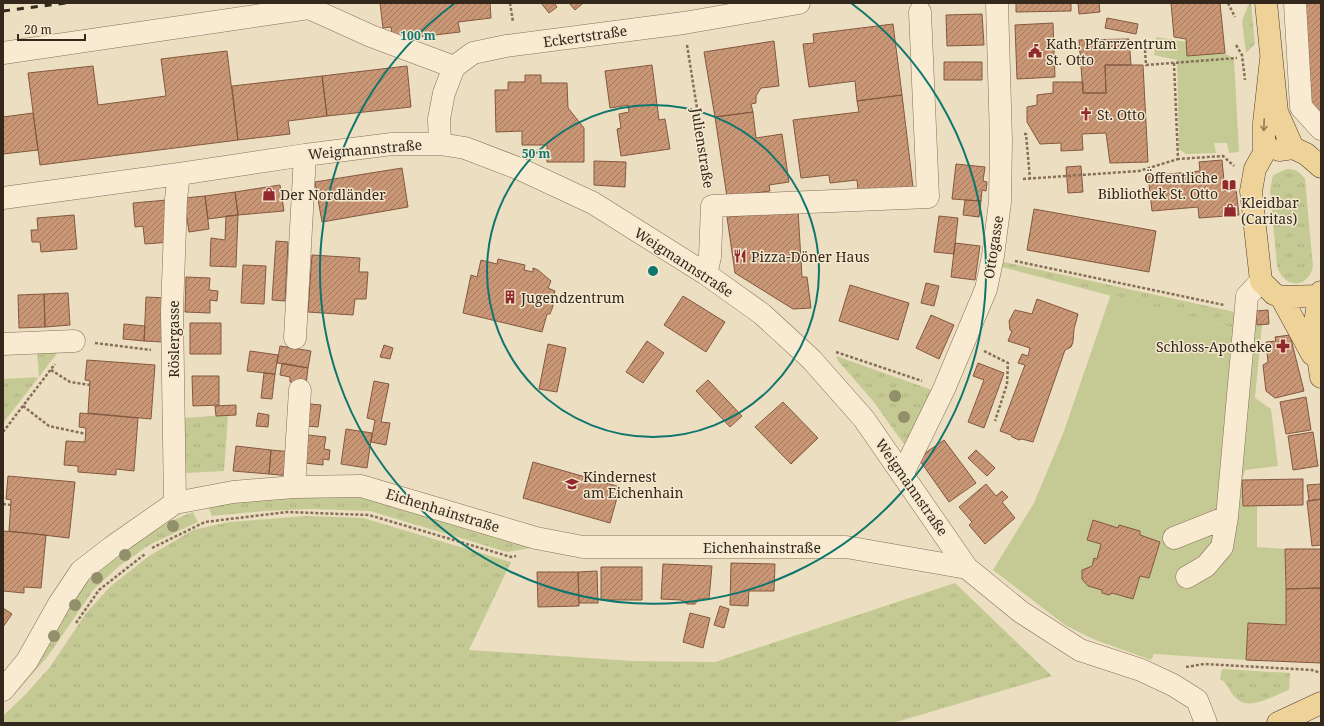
<svg xmlns="http://www.w3.org/2000/svg" width="1324" height="726" viewBox="0 0 1324 726" font-family="'Noto Serif',serif">
<style>
.grass{fill:url(#grass-tufts)}
.garden{fill:#c5ca94}
.building{fill:url(#building-hatch);stroke:#83583f}
.lines{fill:none;stroke-linecap:round;stroke-linejoin:round}
.minor-casing{stroke:#856f58;stroke-width:23}
.major-casing{stroke:#523d2d;stroke-width:23}
.path{stroke:#856f58;stroke-width:2.5;stroke-dasharray:3 2;stroke-linecap:butt}
.minor{stroke:#f8ebd2;stroke-width:22}
.major{stroke:#efd297;stroke-width:22}
.rail{stroke:#34271c;stroke-width:3;stroke-dasharray:7 7;stroke-linecap:butt}
.tree{fill:#91906a}
.oneway{stroke:#927c5a}
.ring{fill:none;stroke:#0f766e;stroke-width:2}
.labels{text-anchor:middle;dominant-baseline:central;stroke-width:3;stroke-linejoin:round;paint-order:stroke}
.street-label{font-size:14px;fill:#34271c;stroke:#f4e8cf}
.poi-label{font-size:14px;fill:#34271c;stroke:#f4e8cf;text-anchor:start}
.centre{fill:#0f766e;stroke:#f4e8cf;stroke-width:2}
.ring-label{font-size:12px;text-anchor:middle;font-weight:bold;fill:#0f766e;stroke:#f4e8cf;stroke-width:3;stroke-linejoin:round;paint-order:stroke}
</style>
<defs>
<pattern id="grass-tufts" width="24" height="20" patternUnits="userSpaceOnUse"><rect width="24" height="20" fill="#c5ca94"/><path d="M3 7l-1-3M5 7V3M7 7l1-3M15 17l-1-3M17 17v-4M19 17l1-3" fill="none" stroke="#aaae7f"/></pattern>
<pattern id="building-hatch" width="6" height="6" patternUnits="userSpaceOnUse"><rect width="6" height="6" fill="#ca9776"/><path d="M-1 1l2-2M0 6l6-6M5 7l2-2" fill="none" stroke="#a57b60"/></pattern>
</defs>
<rect width="100%" height="100%" fill="#ecdec0"/>
<path class="grass" d="M1249,3H1251L1255,44L1246,53L1242,21Z
M1287,169C1296,169 1300,172 1305,179L1313,267C1307,290 1283,288 1277,266L1270,190L1273,175Z
M999,261L1235,312L1237,329L998,266Z
M59,351L3,423V379L39,377L37,353Z
M836,356L932,390L906,447L873,401L839,362Z
M228,415L224,471L186,473L184,468L183,418Z
M348,495L365,497L532,548L507,552L370,511L310,509L264,511L212,516L209,508C254,496 301,496 348,495Z
M193,512L198,522L149,545L118,567L94,589L48,656L14,695L13,692L81,587L129,546L171,521Z
M307,516L363,518L511,562L469,650L633,661L715,662L955,583L1052,676L893,723H3V716L26,694L50,667L86,613L111,586L149,556L193,530L229,522Z
M1222,669L1290,673L1289,690C1274,695 1249,712 1236,698C1229,692 1228,683 1220,679Z"/>
<path class="garden" d="M1156,37L1186,42L1187,56L1225,53L1234,59L1239,152L1229,153L1227,143H1214L1216,153L1186,154L1179,149L1177,60L1154,55Z
M1111,294L1236,329L1256,315L1257,325H1262L1255,398L1271,409L1278,466L1245,470L1242,480L1243,506H1257V547L1285,549L1286,625L1248,623L1246,660L1154,654L1151,660L1093,639L1065,625L993,570L1034,503L1064,431Z"/>
<path class="building" d="M380,3H490L491,18L458,22L460,32L393,40L391,27L383,28Z
M541,3H554L557,7L549,13Z
M569,3H582V4L575,10Z
M1016,3H1071V11L1016,12Z
M1078,3H1099L1100,12L1079,14Z
M1171,3H1220L1225,53L1187,56L1186,39L1174,37Z
M1304,3H1321V113L1311,105Z
M982,14L984,45L947,46L946,15Z
M1107,18L1138,24L1136,34L1105,28Z
M1053,23L1055,77L1017,79L1015,25Z
M893,24L902,95L857,101L855,81L809,87L803,44L814,43L813,34Z
M1129,39L1131,65H1105L1106,93H1083L1079,40Z
M774,41L779,86L761,88L756,96V103L751,104L753,112L715,117L704,52Z
M227,51L238,140L40,165L28,73L93,66L98,105L166,96L161,59Z
M944,62H982V80H944Z
M652,65L659,120L665,119L670,149L621,156L617,129L621,128L619,114L629,112L628,105L610,108L605,71Z
M1105,65H1143L1148,162L1110,163L1106,133L1082,134L1083,150L1061,151V143L1040,144L1027,122V107L1037,105V95L1053,93V82H1083V93H1106Z
M407,66L411,107L327,116L322,76Z
M525,75H541V83H567L568,108L584,128V162H547V145H522V131L496,132L495,90H508V82H525Z
M322,76L327,116L288,121L290,134L238,140L232,86Z
M902,95L913,187L858,190L857,180L830,183L829,175L801,178L793,120L859,112L857,101Z
M753,112L756,138L782,134L789,182L769,185L770,191L727,197L715,117Z
M33,113L38,150L3,154V117Z
M1222,160L1224,181L1235,180L1239,215L1199,218L1198,207L1152,211L1148,176L1200,171L1199,162Z
M594,161L626,162L625,187L594,185Z
M956,164L985,167L983,181L987,182L986,191L982,190L981,201L952,199Z
M1081,166L1083,192L1068,193L1066,167Z
M402,168L408,207L322,222L315,182Z
M280,185L284,211L238,215L235,192Z
M235,192L238,215L208,219L205,196Z
M205,196L209,229L189,232L184,198Z
M167,200L171,242L145,244L143,226L135,227L133,203Z
M965,200L981,201L979,217L963,215Z
M1034,209L1156,231L1149,272L1027,250Z
M798,210L802,277H807L811,308L793,309L735,273L727,217Z
M74,215L77,249L41,252L40,242H32L31,230H38L37,218Z
M238,215L236,267L210,266L211,238L225,240L226,216Z
M939,216L958,218L954,254L934,252Z
M276,241L288,242L285,301L272,300Z
M955,243L980,246L975,280L951,277Z
M312,255L360,258L359,272H368L366,299H355L353,315L308,312Z
M498,259L525,265L524,270L533,272V268L538,270L551,281L548,288L555,291L552,302L553,306L550,314H547L542,332L463,313L471,275L477,277L481,260L497,264Z
M243,265L266,266L264,304L241,303Z
M186,277L210,278L209,290L218,291L217,301L210,300V313L185,312Z
M926,283L939,286L934,306L921,303Z
M850,285L909,303L898,340L839,321Z
M68,293L70,325L45,327L44,294Z
M44,294L45,327L19,328L18,295Z
M683,296L725,322L706,352L664,325Z
M146,297L166,298L163,342L144,341Z
M1037,299L1078,314L1074,329L1073,342L1071,347L1065,350L1033,442L1022,439L1019,440L1012,437L1011,435L1000,431L1025,365L1018,363L1022,354L1028,356L1030,348L1008,341L1012,331L1010,330L1009,321L1015,310L1032,314Z
M1268,310L1269,324L1257,325L1256,311Z
M931,315L954,325L939,359L916,348Z
M190,323H221V354H190Z
M124,324L145,326L144,341L123,339Z
M1290,335L1304,391L1275,398L1266,391L1263,365L1268,362L1266,342L1276,341L1275,337Z
M647,341L664,353L643,383L626,372Z
M548,344L566,348L557,392L539,389Z
M384,345L393,348L390,359L380,357Z
M280,346L311,351L308,368L277,363Z
M250,351L278,355L275,374L247,371Z
M87,360L155,365L151,419L88,413L90,381L85,380Z
M282,363L308,368L306,385L290,382V377L280,375Z
M978,363L1004,373L984,428L968,422L984,380L973,376Z
M264,373L275,374L272,399L261,398Z
M192,376H219V405L193,406Z
M708,380L742,416L730,427L696,391Z
M374,381L389,384L381,422L390,423L386,445L371,442L375,420L367,418Z
M1306,397L1311,430L1286,434L1280,402Z
M783,402L818,438L791,464L755,427Z
M310,404L321,405L318,427L307,426Z
M236,405V415L216,416L215,406Z
M80,413L138,418L134,471L116,469V475L78,472V466L64,465L66,441L85,442L86,428L79,427Z
M258,413L269,415L268,427L256,426Z
M346,429L372,433L367,468L341,464Z
M1313,432L1318,466L1293,470L1288,436Z
M308,435L326,437L324,449L330,450L329,460L323,459V465L305,463Z
M944,440L976,483L949,502L918,458Z
M236,446L271,450L269,474L233,471Z
M271,450L293,452L290,476L269,474Z
M976,450L995,468L987,476L968,458Z
M533,462L620,487L610,523L523,498Z
M8,476L75,482L69,538L9,531L11,500L6,499Z
M1303,479V505L1243,506L1242,480Z
M986,484L996,496L1002,491L1008,497L1002,502L1015,518L985,544L969,525L972,522L959,507Z
M1321,484V499L1309,501L1307,485Z
M1321,499V545L1312,546L1307,501Z
M1093,520L1118,528L1119,525L1140,531V535L1160,542L1149,578L1140,576L1133,599L1112,593L1109,595L1102,593V590L1088,586L1082,579V570L1092,566L1094,558L1097,559L1101,544L1087,540Z
M3,531L46,535L41,588L24,587V593L3,591Z
M1285,549H1321V588L1286,589Z
M731,563L775,564L774,591H749L748,606L730,605Z
M663,564L712,566L709,599H699L695,604H687L681,600L661,599Z
M601,567H642V600H601Z
M597,571L598,603H579L578,572Z
M537,572H578L579,606L538,607Z
M1321,588V663L1246,660L1248,623L1286,625V589Z
M720,606L729,609L724,628L714,625Z
M3,608L12,614L3,627Z
M690,613L710,618L703,648L683,642Z"/>
<g class="lines">
<g class="minor-casing">
<path id="minor" d="M1295,3L1301,107L1321,129
M3,53L309,8L371,36L454,67
M440,144L439,119L444,93L454,67L473,53L506,46L684,23L799,3
M3,198L179,174L305,155L392,144H440L465,148L520,169L593,203L706,274L762,314L811,359L864,419L967,568L1021,612L1080,650L1141,670L1173,685L1197,700L1206,723
M706,274L710,257L712,206L928,197L920,12
M295,338L305,155
M3,344L74,341
M903,473L944,389L986,289L993,256L1000,202L1001,140L997,3
M294,487L300,390
M175,503L172,311L176,199L179,174
M1174,538L1227,517
M1187,577L1206,566L1222,547L1227,517L1247,296L1261,281
M3,690L27,661L59,604L81,571L112,547L175,503L233,492L294,487L361,486L536,538L583,547H846L967,568"/>
</g>
<g class="major-casing">
<path id="major" d="M1266,3L1277,112L1293,148
M1271,59L1264,123V153L1255,169L1251,191L1261,281L1274,294L1281,297L1319,296
M1279,150L1293,148L1306,154L1321,167
M1321,292L1319,296L1314,330L1321,377
M1281,297L1312,354
M1278,723L1321,703"/>
</g>
<path class="path" d="M510,3L513,22
M1228,3L1235,17
M687,45L709,184
M1236,45L1242,55L1245,80
M1145,50L1146,65L1237,58
M1174,63L1178,159L1223,156L1234,166
M1024,134H1026L1030,179
M1023,179L1139,171L1178,159
M1015,261L1224,305
M95,343L151,350
M984,351L1008,363L1007,384L995,421
M836,352L922,381
M51,370L70,382L90,385
M23,406L49,426L86,434
M3,432L55,364
M3,504L11,505
M152,548L205,522L287,512L369,515L511,557L516,556
M76,623L99,590L145,554
M1186,667L1204,664L1312,670L1321,673"/>
<use href="#minor" class="minor"/>
<use href="#major" class="major"/>
<path class="rail" d="M3,11L66,3"/>
</g>
<g class="tree">
<circle cx="895" cy="396" r="6"/>
<circle cx="904" cy="417" r="6"/>
<circle cx="173" cy="526" r="6"/>
<circle cx="125" cy="555" r="6"/>
<circle cx="97" cy="578" r="6"/>
<circle cx="75" cy="605" r="6"/>
<circle cx="54" cy="636" r="6"/>
</g>
<defs><path id="oneway-shaft" d="M-6 0H5M1.5-3L5.5 0L1.5 3" fill="none" stroke-width="1.6" stroke-linecap="round" stroke-linejoin="round"/></defs>
<use class="oneway" href="#oneway-shaft" transform="translate(1264 125) rotate(92)"/>
<g class="ring">
<circle cx="653" cy="271" r="166"/>
<path d="M851 3A333 333 0 1 1 455 3"/>
</g>
<defs>
<g id="civic-bare" transform="scale(1.08)"><path d="M-.6-6.5H3V-4.5H.6V-3L4-1V1h2V6H-6V1h2V-1L-.6-3ZM-1.2 2.5V6h2.4V2.5Z" fill="#922a2d" stroke="#f4e8cf" stroke-width="2.5" paint-order="stroke"/></g>
<g id="church-bare" transform="scale(1.08)"><path d="M-1.2-6h2.4v3.5h3.3v2.4h-3.3V6h-2.4V-.1h-3.3v-2.4h3.3Z" fill="#922a2d" stroke="#f4e8cf" stroke-width="2.5" paint-order="stroke"/></g>
<g id="library-bare" transform="scale(1.08)"><path d="M-6-4Q-3-5.5-.7-3.5V5Q-3 3-6 4ZM6-4Q3-5.5 .7-3.5V5Q3 3 6 4Z" fill="#922a2d" stroke="#f4e8cf" stroke-width="2.5" paint-order="stroke"/></g>
<g id="shop-bare" transform="scale(1.08)"><path d="M-5-2.5h2.3a2.7 3.5 0 0 1 5.4 0H5L5.5 6h-11ZM-1.5-2.5h3a1.5 2.3 0 0 0-3 0Z" fill="#922a2d" stroke="#f4e8cf" stroke-width="2.5" paint-order="stroke"/></g>
<g id="restaurant-bare" transform="scale(1.08)"><path d="M-5-6h1v4h1v-4h1v4h1v-4h1v5L-1.5 .5V6h-2V.5L-5-1ZM5-6V6H3V1.5H1.5Q1.5-4 5-6Z" fill="#922a2d" stroke="#f4e8cf" stroke-width="2.5" paint-order="stroke"/></g>
<g id="building-bare" transform="scale(1.08)"><path d="M-4-6H4V6H1V3H-1V6H-4ZM-2.5-4.3h1.7v1.8h-1.7ZM.8-4.3h1.7v1.8H.8ZM-2.5-1h1.7V.8h-1.7ZM.8-1h1.7V.8H.8Z" fill="#922a2d" stroke="#f4e8cf" stroke-width="2.5" paint-order="stroke"/></g>
<g id="pharmacy-bare" transform="scale(1.08)"><path d="M-2-6h4v4h4v4h-4v4h-4v-4h-4v-4h4Z" fill="#922a2d" stroke="#f4e8cf" stroke-width="2.5" paint-order="stroke"/></g>
<g id="school-bare" transform="scale(1.08)"><path d="M0-5L7-2L0 1L-7-2ZM-4 1L0 2.5L4 1V4Q0 6-4 4Z" fill="#922a2d" stroke="#f4e8cf" stroke-width="2.5" paint-order="stroke"/></g>
</defs>
<g fill-rule="evenodd">
<use href="#civic-bare" x="1035" y="51"/>
<use href="#church-bare" x="1086" y="114"/>
<use href="#library-bare" x="1229" y="185"/>
<use href="#shop-bare" x="269" y="194"/>
<use href="#shop-bare" x="1230" y="210"/>
<use href="#restaurant-bare" x="740" y="256"/>
<use href="#building-bare" x="510" y="297"/>
<use href="#pharmacy-bare" x="1283" y="346"/>
<use href="#school-bare" x="572" y="484"/>
</g>
<g class="labels">
<g class="street-label">
<text transform="translate(585 36) rotate(-8)">Eckertstraße</text>
<text transform="translate(703 148) rotate(81)">Julienstraße</text>
<text transform="translate(365 149) rotate(-5)">Weigmannstraße</text>
<text transform="translate(993 247) rotate(-81)">Ottogasse</text>
<text transform="translate(684 262) rotate(33)">Weigmannstraße</text>
<text transform="translate(173 339) rotate(-90)">Röslergasse</text>
<text transform="translate(912 487) rotate(55)">Weigmannstraße</text>
<text transform="translate(443 510) rotate(17)">Eichenhainstraße</text>
<text x="762" y="547">Eichenhainstraße</text>
</g>
<g class="poi-label">
<text x="1046" y="43">Kath. Pfarrzentrum<tspan x="1046" dy="16">St. Otto</tspan></text>
<text x="1097" y="114">St. Otto</text>
<text x="1218" y="177" text-anchor="end">Öffentliche<tspan x="1218" dy="16">Bibliothek St. Otto</tspan></text>
<text x="280" y="194">Der Nordländer</text>
<text x="1241" y="202">Kleidbar<tspan x="1241" dy="16">(Caritas)</tspan></text>
<text x="751" y="256">Pizza-Döner Haus</text>
<text x="521" y="297">Jugendzentrum</text>
<text x="1272" y="346" text-anchor="end">Schloss-Apotheke</text>
<text x="583" y="476">Kindernest<tspan x="583" dy="16">am Eichenhain</tspan></text>
</g>
</g>
<circle cx="653" cy="271" r="6" class="centre"/>
<g class="ring-label">
<text x="418" y="40">100 m</text>
<text x="536" y="158">50 m</text>
</g>
<rect width="1324" height="726" fill="none" stroke="#34271c" stroke-width="8"/>
<path d="M18 34v6h67v-6" fill="none" stroke="#34271c" stroke-width="2"/>
<text x="24" y="34" font-size="12" fill="#34271c" stroke="#f4e8cf" stroke-width="3" paint-order="stroke">20 m</text>
</svg>
